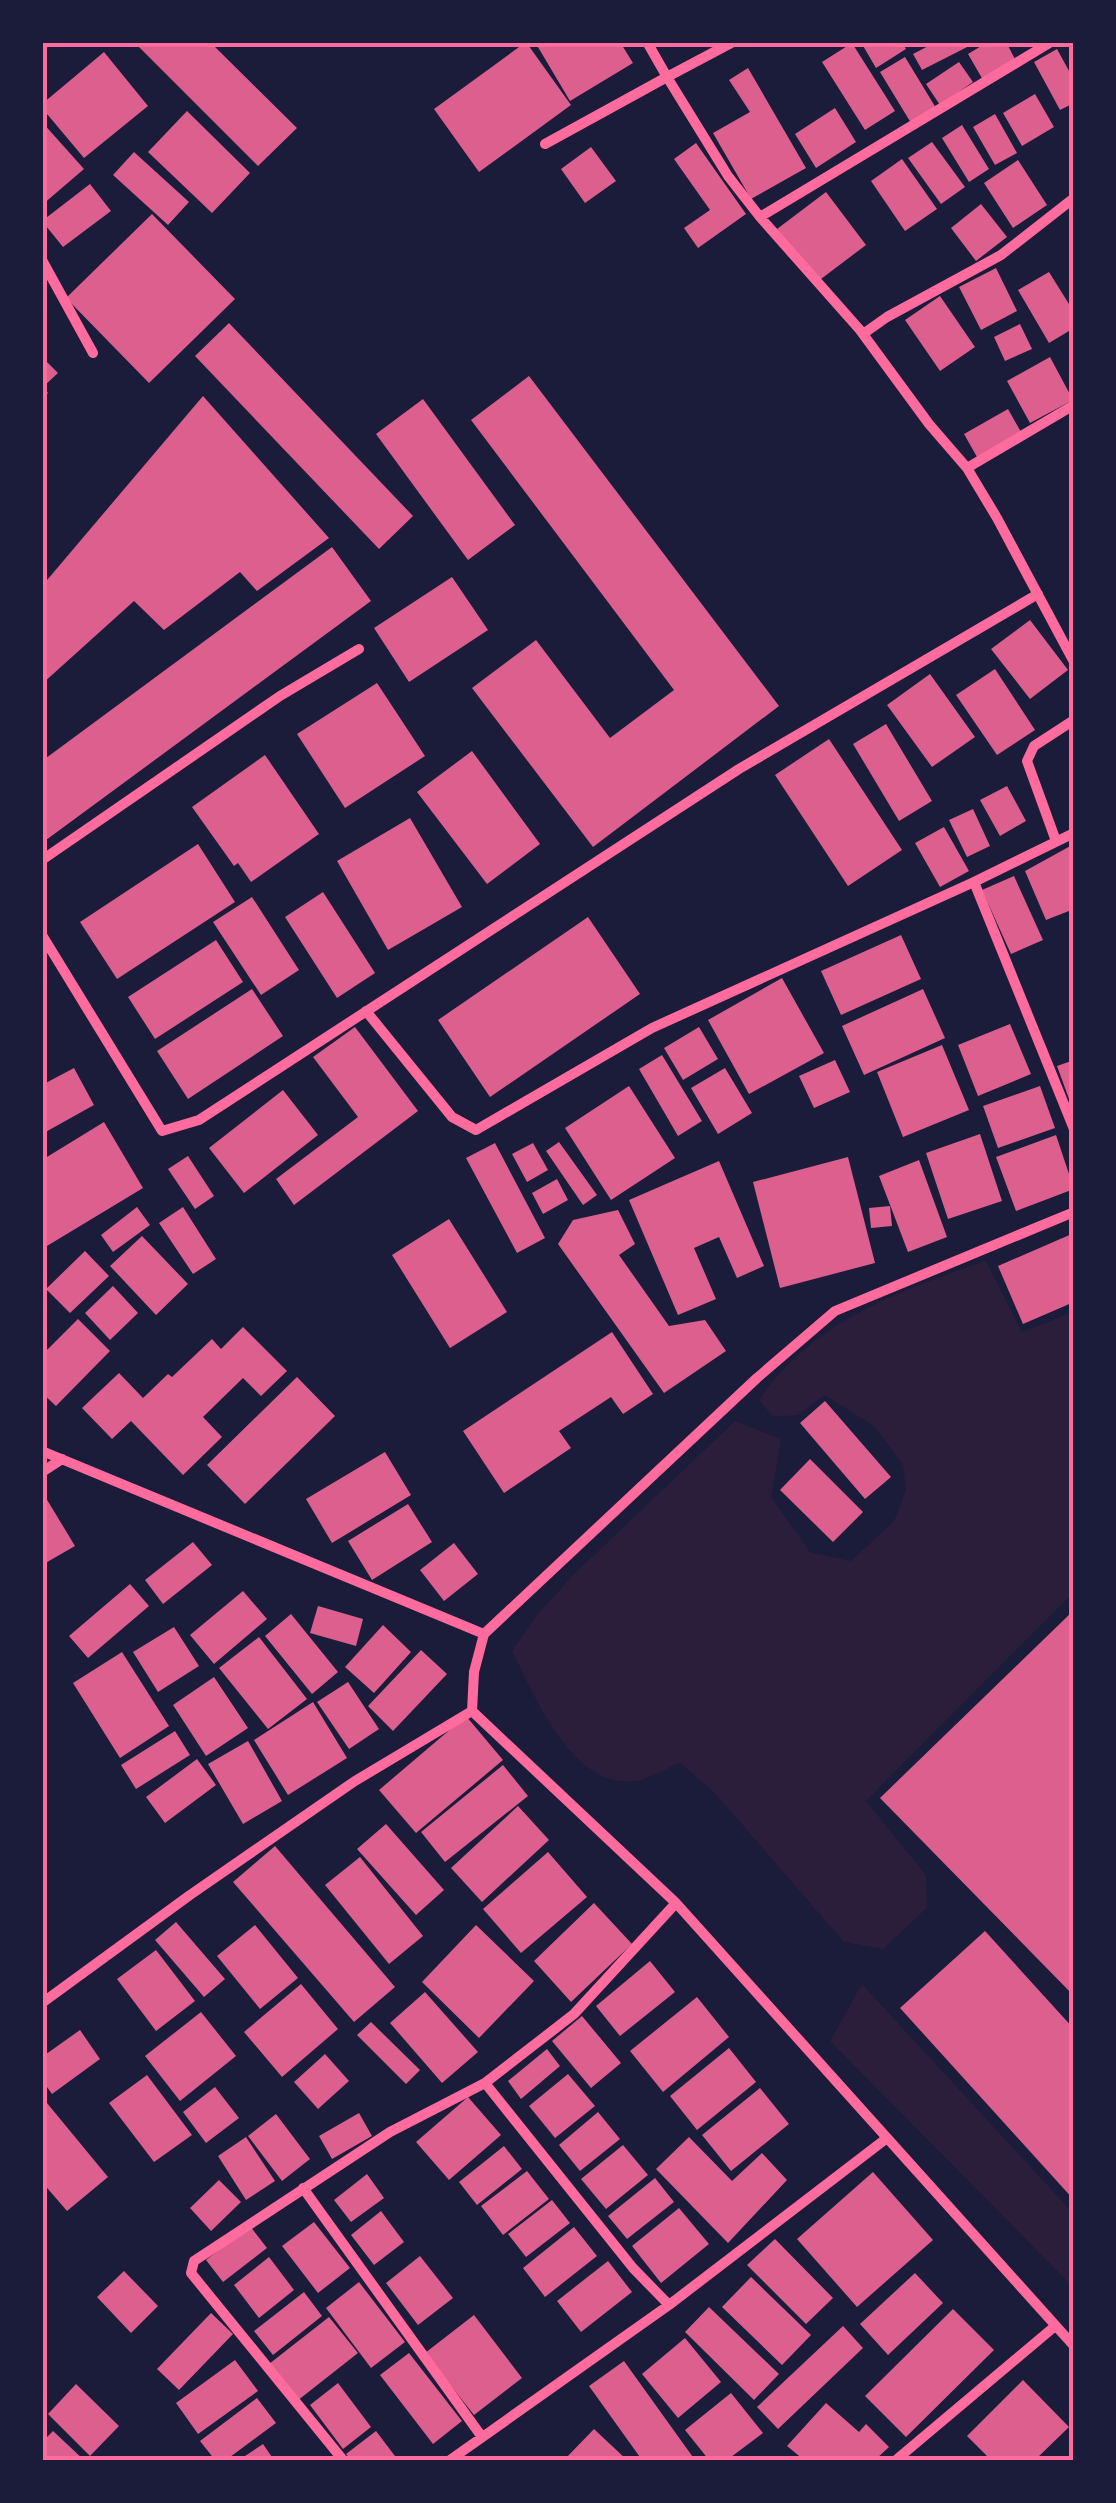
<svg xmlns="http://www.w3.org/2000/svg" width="1116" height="2503" viewBox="0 0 1116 2503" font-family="'Sofia Sans Condensed',sans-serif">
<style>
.green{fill:#2a1e3b}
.building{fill:#dd5f8e}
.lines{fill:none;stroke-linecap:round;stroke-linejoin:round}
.minor{stroke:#ff6b9d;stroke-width:10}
.neatline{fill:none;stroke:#ff6b9d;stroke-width:4}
</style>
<rect width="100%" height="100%" fill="#1b1b3a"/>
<path class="green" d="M986,1261L1022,1332L1073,1312V1593L866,1801L926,1875L927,1908L883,1949L844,1942L713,1791L680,1763C666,1768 650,1779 636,1781C573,1790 535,1697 512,1651L536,1616L573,1575L735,1421L781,1439L771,1497L810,1552L851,1561L894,1521L906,1490L903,1465L875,1427L825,1395L798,1415L773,1417L759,1400C809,1323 902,1289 986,1261Z
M862,1984L1073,2213V2287L830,2041Z"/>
<path class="building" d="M134,42H210L297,128L258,166Z
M526,42L571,105L479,172L434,109Z
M535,42H620L633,63L570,101Z
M865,42H902L906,49L876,68L862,44Z
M936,42H977L922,70L913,54Z
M988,42H1006L1016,61L983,80L968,54Z
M852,43L895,111L865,130L822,62Z
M1057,49L1074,80V103L1060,110L1034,62Z
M104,52L148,106L84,158L42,108V104Z
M905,57L936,108L911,123L880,72Z
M959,62L973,82L940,105L926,84Z
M748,68L806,168L751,199L713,133L750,112L729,80Z
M1035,94L1054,127L1022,146L1003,113Z
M835,108L856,142L816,168L795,134Z
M187,111L250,173L212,213L148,152Z
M995,114L1017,153L995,165L973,127Z
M42,122L84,169L42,205Z
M962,125L989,169L969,182L942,138Z
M932,142L965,187L941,204L908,158Z
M696,143L746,214L698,248L684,228L710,210L674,159Z
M591,147L616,181L585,203L561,169Z
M134,152L189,202L168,225L113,175Z
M902,159L937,209L905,231L871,181Z
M1018,160L1047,205L1013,228L984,183Z
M90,184L111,211L63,247L42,221Z
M826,192L866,245L817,282L777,229Z
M981,204L1007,237L976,261L951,228Z
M152,214L235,299L149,383L66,298Z
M996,268L1017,311L981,330L959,287Z
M1049,272L1074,312V328L1049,343L1018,290Z
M940,296L975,347L940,371L905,320Z
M229,323L413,516L379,549L195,356Z
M1020,324L1032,349L1005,361L994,337Z
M42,357L58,373L43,387L48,393L42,399Z
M1050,357L1073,400L1030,423L1007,381Z
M529,376L779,706L593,847L472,688L536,640L610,738L674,690L471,420Z
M203,396L329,538L257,591L240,572L164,630L134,601L42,684V586Z
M423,399L515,525L468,560L376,434Z
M1008,409L1021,432L977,457L964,434Z
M332,547L371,601L42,843V761Z
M452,577L488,630L409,682L374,628Z
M1030,620L1068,670L1030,699L991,649Z
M995,669L1035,730L997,755L956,695Z
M930,674L975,737L932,767L887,705Z
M377,683L425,756L345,808L297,734Z
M886,724L932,801L899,821L853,744Z
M829,739L902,850L848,886L775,775Z
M472,751L540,844L487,884L417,792Z
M265,755L319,834L251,882L238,863L234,866L192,807Z
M1007,786L1026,821L1000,836L980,800Z
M973,809L990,846L967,857L949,820Z
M410,818L462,907L388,950L337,861Z
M944,827L969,871L940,887L915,843Z
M198,844L235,902L117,979L80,922Z
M1074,844V909L1046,920L1025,871Z
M1014,876L1043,940L1011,954L982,890Z
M323,892L375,973L337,998L285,917Z
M252,897L299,970L261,995L213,922Z
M588,917L640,994L490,1097L438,1020Z
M901,935L921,979L841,1015L821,971Z
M216,940L243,982L155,1039L128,997Z
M782,978L824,1053L749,1094L708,1020Z
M252,989L283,1036L188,1099L157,1051Z
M923,989L945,1038L864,1075L842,1026Z
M1010,1024L1031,1074L978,1096L958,1045Z
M355,1027L418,1111L294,1205L276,1179L358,1117L313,1057Z
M699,1027L718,1059L683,1080L664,1048Z
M942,1045L969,1110L903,1137L877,1072Z
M662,1055L702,1121L678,1136L639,1069Z
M835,1060L850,1092L814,1108L799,1076Z
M1074,1060V1110H1073L1057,1066Z
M74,1068L94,1105L42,1134V1085Z
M725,1068L752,1113L718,1134L691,1088Z
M629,1086L675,1158L611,1200L565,1128Z
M1040,1086L1055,1128L998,1148L983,1106Z
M283,1090L318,1135L244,1193L209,1148Z
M104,1122L143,1188L42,1249V1160Z
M980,1134L1002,1201L948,1219L926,1153Z
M1056,1135L1074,1189L1016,1211L996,1157Z
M559,1142L597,1195L583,1205L546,1151Z
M495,1143L545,1238L517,1253L466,1158Z
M533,1143L548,1170L527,1182L512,1154Z
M188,1156L214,1196L195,1209L168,1169Z
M848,1157L875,1263L780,1288L753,1182Z
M919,1160L947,1237L908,1252L879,1176Z
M719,1161L764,1266L737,1278L719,1237L694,1248L716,1299L678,1315L629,1200Z
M557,1179L568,1200L543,1214L532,1193Z
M890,1206L892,1226L871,1228L869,1208Z
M137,1207L150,1225L113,1252L101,1235Z
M183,1207L216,1259L193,1274L159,1223Z
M618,1210L635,1244L619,1255L669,1326L705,1320L726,1351L664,1393L558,1244L573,1220Z
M449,1219L507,1312L450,1348L392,1255Z
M1074,1233V1302L1023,1324L998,1266Z
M142,1236L188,1284L156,1315L110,1266Z
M85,1251L109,1276L70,1313L46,1289Z
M113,1286L138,1313L110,1340L85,1313Z
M78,1319L110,1351L56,1406L42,1393V1355Z
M243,1327L287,1371L261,1396L243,1378L203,1417L222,1437L183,1475L131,1421L112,1439L82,1408L119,1373L143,1398L168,1374L172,1377L212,1339L221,1349Z
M612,1332L653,1394L623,1414L611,1397L559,1431L571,1448L504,1493L463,1431Z
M297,1377L335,1416L245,1504L207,1465Z
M825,1401L891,1477L865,1499L800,1423Z
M385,1452L411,1495L332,1543L306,1499Z
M810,1459L863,1512L833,1542L780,1490Z
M46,1498L75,1546L42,1565V1500Z
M408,1504L432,1542L372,1580L348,1541Z
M193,1542L212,1565L163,1604L145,1580Z
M454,1543L478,1574L444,1601L420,1570Z
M130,1584L149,1606L88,1658L69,1636Z
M243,1591L267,1619L214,1664L190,1635Z
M318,1606L363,1619L356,1646L310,1633Z
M1074,1610V1996L880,1798Z
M291,1614L338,1672L312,1694L265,1636Z
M383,1625L411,1652L374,1693L345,1667Z
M174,1627L199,1666L158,1692L133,1652Z
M259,1637L307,1699L268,1729L219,1668Z
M421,1650L447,1674L393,1731L368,1706Z
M122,1652L169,1726L120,1758L73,1683Z
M214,1677L248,1728L206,1756L173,1705Z
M348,1682L379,1729L349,1749L317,1702Z
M313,1702L347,1758L288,1795L254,1740Z
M466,1716L503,1760L416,1833L379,1790Z
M175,1731L190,1755L136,1789L121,1765Z
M248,1741L282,1801L243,1824L208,1764Z
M197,1759L216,1785L165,1823L146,1797Z
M503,1765L528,1796L445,1862L421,1832Z
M518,1806L549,1840L482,1902L451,1868Z
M386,1824L444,1890L416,1915L357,1849Z
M275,1846L395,1987L354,2022L233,1882Z
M548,1852L587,1897L521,1953L483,1909Z
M360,1857L423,1936L389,1964L325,1885Z
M594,1903L632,1944L571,2002L534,1961Z
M176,1922L225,1979L204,1997L155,1940Z
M255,1925L298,1978L260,2009L217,1956Z
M476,1925L534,1981L479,2038L422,1982Z
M985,1931L1074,2029V2200L900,2008Z
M156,1950L195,2001L156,2031L117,1979Z
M650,1961L675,1992L620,2036L596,2006Z
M301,1984L338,2029L282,2077L244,2032Z
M425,1992L478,2052L442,2083L390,2023Z
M697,1997L729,2037L663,2092L630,2051Z
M201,2012L236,2056L180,2101L145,2056Z
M582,2016L621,2063L591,2088L552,2041Z
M371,2022L420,2070L406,2084L357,2035Z
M80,2030L100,2059L52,2094L42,2080V2057Z
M729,2048L756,2082L697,2130L670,2096Z
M547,2049L560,2066L521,2099L508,2081Z
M325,2054L349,2081L318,2109L294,2082Z
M568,2074L595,2106L555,2138L529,2106Z
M147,2075L192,2135L154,2162L109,2103Z
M215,2087L239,2118L206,2143L183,2112Z
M760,2088L789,2124L731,2171L702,2135Z
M42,2097L108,2177L67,2211L42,2182Z
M468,2097L501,2135L449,2180L416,2142Z
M598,2112L620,2139L580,2171L559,2145Z
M359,2113L372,2136L332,2159L319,2136Z
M276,2114L310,2159L282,2181L248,2136Z
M246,2137L275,2181L246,2200L218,2156Z
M689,2137L732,2181L762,2153L787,2180L728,2243L656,2169Z
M623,2145L648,2175L606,2209L581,2179Z
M504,2146L522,2169L477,2205L459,2182Z
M527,2171L549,2199L503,2235L481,2206Z
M873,2172L933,2240L857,2307L797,2239Z
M367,2174L384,2198L351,2222L334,2200Z
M655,2178L674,2202L627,2239L608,2216Z
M219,2180L241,2202L211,2231L190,2208Z
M552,2200L570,2223L526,2257L508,2234Z
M679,2208L709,2244L661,2283L632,2246Z
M381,2211L404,2242L374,2265L351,2235Z
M314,2222L350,2268L318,2293L282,2246Z
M250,2226L267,2248L223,2282L206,2260Z
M574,2227L597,2256L545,2297L523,2268Z
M775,2239L833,2298L806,2324L747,2265Z
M420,2256L453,2298L418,2325L386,2283Z
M269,2257L294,2290L259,2318L234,2285Z
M608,2261L632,2292L581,2332L557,2301Z
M124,2271L158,2306L131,2333L97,2297Z
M915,2273L943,2303L888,2355L860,2324Z
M751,2277L811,2335L782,2365L722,2307Z
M359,2282L405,2342L371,2368L326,2308Z
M304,2292L322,2316L273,2355L254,2331Z
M709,2307L779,2374L754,2400L685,2332Z
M953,2309L994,2350L906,2437L865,2396Z
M211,2313L233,2334L179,2390L157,2369Z
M474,2315L522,2378L474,2415L425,2353Z
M329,2317L358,2353L297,2401L269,2364Z
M843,2326L863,2348L778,2429L757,2407Z
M685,2338L721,2382L678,2418L642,2374Z
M409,2353L462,2421L433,2444L380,2375Z
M235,2360L258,2391L198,2434L176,2403Z
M624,2361L695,2460H642L589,2386Z
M1023,2380L1069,2427L1035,2460H991L967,2436Z
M338,2383L371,2427L343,2449L310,2405Z
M76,2384L119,2426L90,2456L48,2414Z
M731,2393L763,2433L727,2460H709L685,2430Z
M257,2398L276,2423L226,2460H215L200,2441Z
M826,2403L859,2432L866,2424L889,2447L875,2460H804L787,2446Z
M594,2429L627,2460H564Z
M53,2431L84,2460H48L42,2455V2442Z
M376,2431L398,2460H351L346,2454Z
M263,2444L274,2460H239Z"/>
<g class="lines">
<path class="minor" d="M733,42L667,77L728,176L760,217
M1051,42L760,217L860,330L929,424L967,468L997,518L1074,662
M42,45L46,42
M545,144L667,77L647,42
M42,260L93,353
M863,334L887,317L1001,255L1074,198
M967,468L1074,405
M1056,841L1027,761L1034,746L1074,720
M42,860L280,696L359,649
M974,882L1074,1129
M42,935L162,1131L199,1120L739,769L1038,594
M366,1011L452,1117L476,1130L652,1028L974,882L1074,833
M42,1451L484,1634
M42,1472L62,1459
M472,1711L676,1903L1074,2346
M472,1711L474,1672L484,1634L757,1378L835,1311L1074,1212
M42,2003L190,1895L355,1781L472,1711
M303,2188L482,2437
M669,2305L633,2268L485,2083L574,2014L676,1903
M343,2460L191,2273L194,2261L390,2132L485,2083
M450,2460L669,2305L887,2138
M896,2460L1054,2327"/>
</g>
<rect width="1116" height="2503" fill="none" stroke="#1b1b3a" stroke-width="90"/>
<rect x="45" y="45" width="1026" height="2413" class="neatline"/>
</svg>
